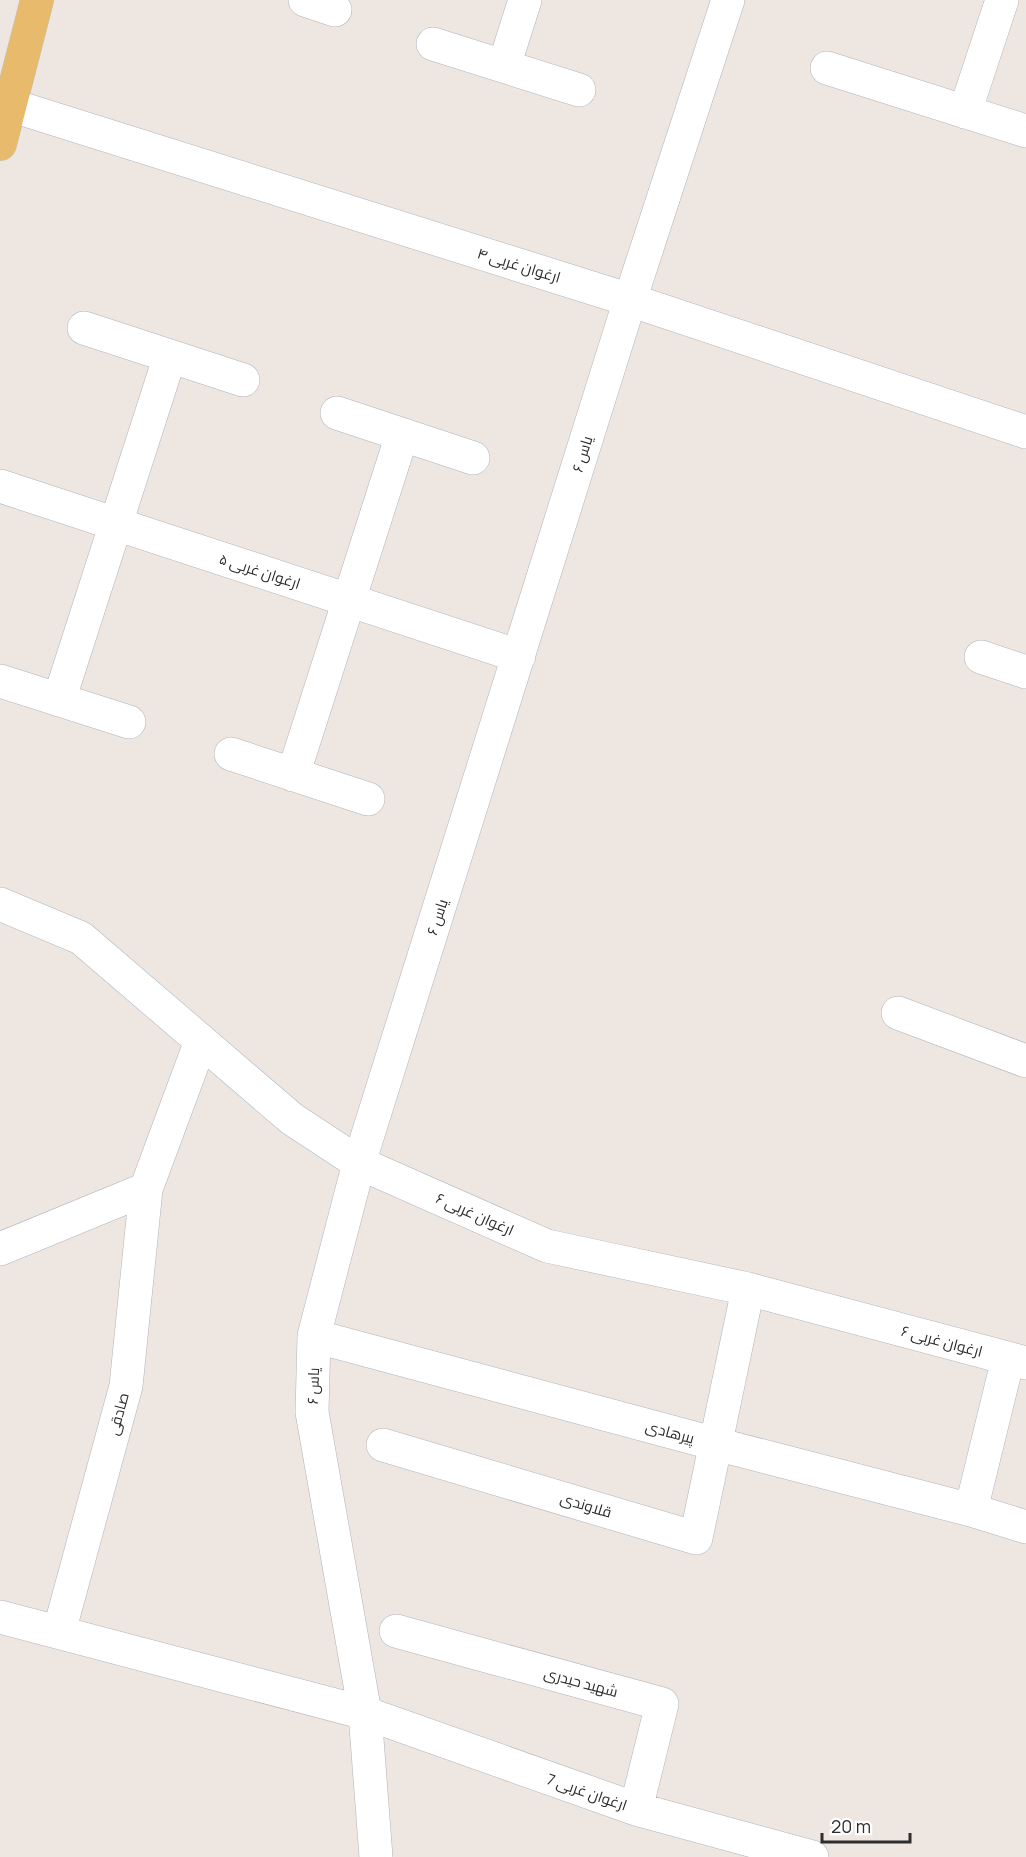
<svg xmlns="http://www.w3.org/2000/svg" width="1026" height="1857" viewBox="0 0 1026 1857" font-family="Manrope,Cairo,sans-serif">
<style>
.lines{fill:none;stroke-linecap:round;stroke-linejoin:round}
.minor-casing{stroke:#b1b4bc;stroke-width:34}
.major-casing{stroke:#c4c4c4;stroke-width:34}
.minor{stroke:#fff;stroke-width:33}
.major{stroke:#e7bb6b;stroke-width:33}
.labels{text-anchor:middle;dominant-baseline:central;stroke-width:4.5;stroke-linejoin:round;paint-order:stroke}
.street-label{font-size:15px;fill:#2d2d2d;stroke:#fff}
</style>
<rect width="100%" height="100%" fill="#ede6e1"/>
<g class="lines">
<g class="minor-casing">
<path id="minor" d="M305,0L335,10
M433,44L579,90
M504,66L525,0
M827,68L1026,131
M10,105L630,300L1026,432
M965,112L1002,0
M84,328L243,380
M337,413L473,458
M0,486L519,656
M981,657L1026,672
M0,681L129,722
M59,700L170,356
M231,754L368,799
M293,775L402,435
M0,904L81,938L292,1119L359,1163L547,1246L748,1289L1026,1363
M898,1013L1026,1061
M0,1249L146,1189L201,1041
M314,1336L716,1444L971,1510L1026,1527
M383,1445L696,1538L748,1289
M971,1510L1008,1359
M0,1617L365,1713L636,1809L812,1857
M396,1631L662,1704L636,1809
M59,1632L126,1386L146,1189
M376,1857L365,1713L312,1412L314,1336L359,1163L630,300L728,0"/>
</g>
<g class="major-casing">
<path id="major" d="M0,144L37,0"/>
</g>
<use href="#minor" class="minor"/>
<use href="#major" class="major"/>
</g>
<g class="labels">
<g class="street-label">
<text transform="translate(519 265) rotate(17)">ارغوان غربی ۴</text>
<text transform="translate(582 454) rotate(-73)">یاس ۶</text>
<text transform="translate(260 571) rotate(18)">ارغوان غربی ۵</text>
<text transform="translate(437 917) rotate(-72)">یاس ۶</text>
<text transform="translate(475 1214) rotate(24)">ارغوان غربی ۶</text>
<text transform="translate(942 1341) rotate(15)">ارغوان غربی ۶</text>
<text transform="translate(313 1386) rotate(-88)">یاس ۶</text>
<text transform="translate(118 1414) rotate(-75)">صادقی</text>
<text transform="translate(670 1432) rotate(15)">پیرهادی</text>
<text transform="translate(586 1505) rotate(17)">قلاوندی</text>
<text transform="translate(581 1682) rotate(15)">شهید حیدری</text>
<text transform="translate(587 1792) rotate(19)">ارغوان غربی 7</text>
</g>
</g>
<path d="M822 1833v9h88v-9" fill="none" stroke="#2d2d2d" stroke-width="3"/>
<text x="831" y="1833" font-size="18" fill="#2d2d2d" stroke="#ffffff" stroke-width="4.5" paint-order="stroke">20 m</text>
</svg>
